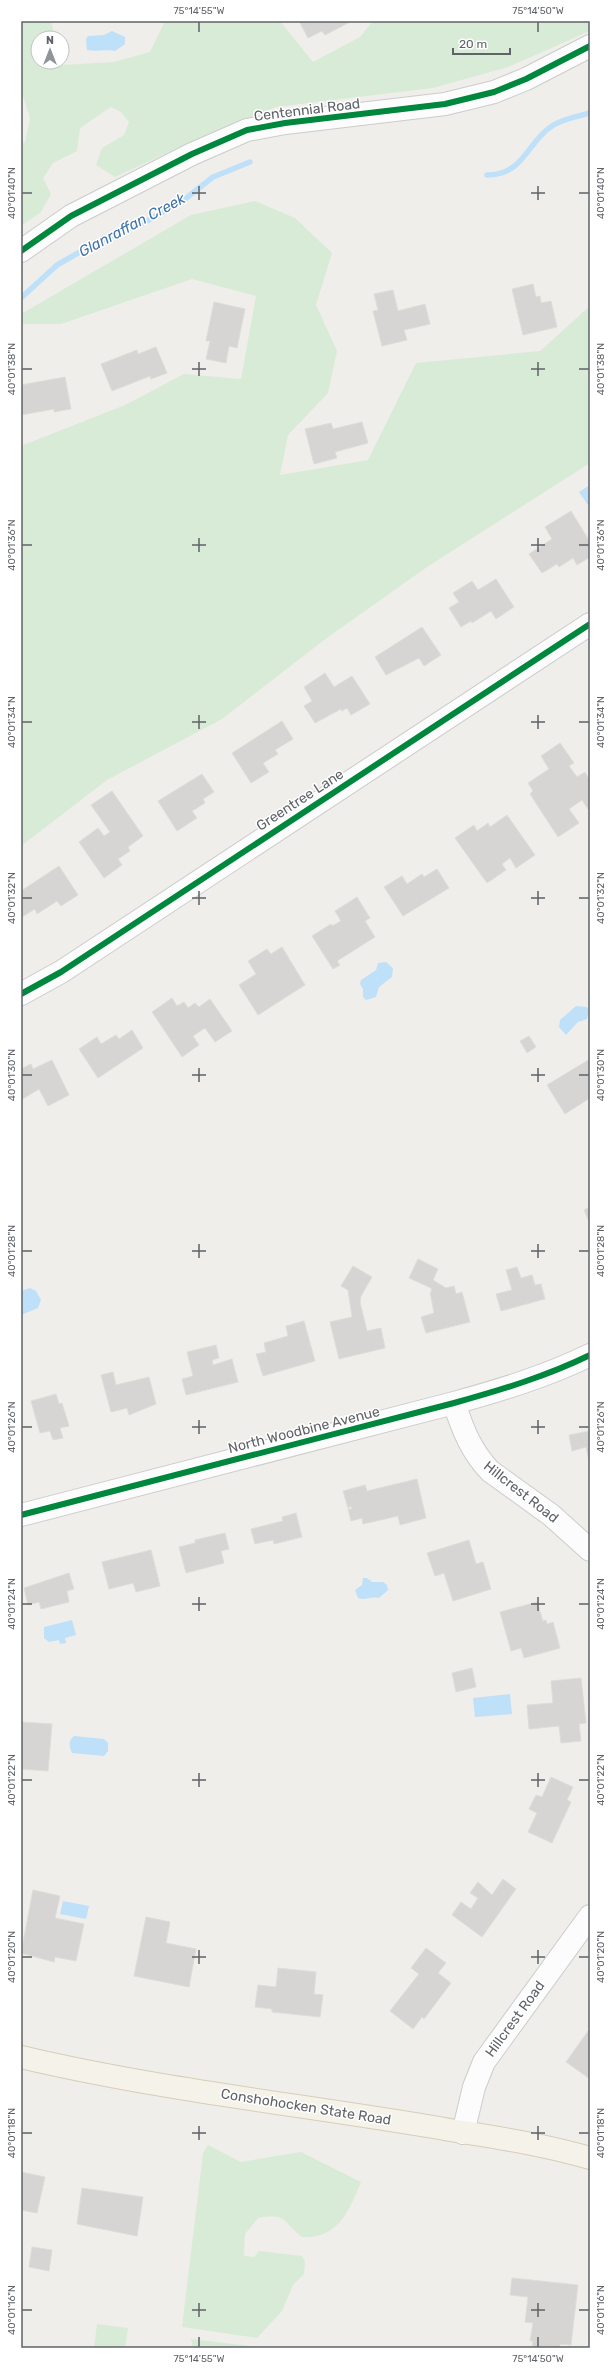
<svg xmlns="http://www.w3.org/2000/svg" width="611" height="2369" viewBox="0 0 611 2369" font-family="Rubik,sans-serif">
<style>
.green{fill:#d8ebd6}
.water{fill:#bfe0f9}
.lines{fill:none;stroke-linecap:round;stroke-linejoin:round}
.stream{stroke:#bfe0f9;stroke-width:5.5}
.building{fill:#d6d5d3;stroke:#deddd9}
.minor-casing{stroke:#cbcccc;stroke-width:24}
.major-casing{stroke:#d7ceb8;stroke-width:24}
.minor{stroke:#fdfcfc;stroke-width:22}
.major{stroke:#f4f2e9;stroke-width:22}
.cycleway-casing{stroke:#fff;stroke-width:8}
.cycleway{stroke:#00873e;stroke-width:6}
.ticks{fill:none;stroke:#5f6368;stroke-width:1.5}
.labels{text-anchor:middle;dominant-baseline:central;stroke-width:3;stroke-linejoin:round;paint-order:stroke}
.street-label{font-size:14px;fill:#5f6368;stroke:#fff}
.water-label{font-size:15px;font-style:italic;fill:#4174aa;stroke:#fff}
.neatline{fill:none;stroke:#5f6368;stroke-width:1.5}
.ticks-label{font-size:10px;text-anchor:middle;fill:#5f6368}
</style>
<rect width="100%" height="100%" fill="#efeeea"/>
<path class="green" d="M21,21H51L55,38H38V62H61L62,65L114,62L150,52L165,21H280L313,62L360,37L373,21H590V31L508,67L433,88L276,107L186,144L115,177L96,165L102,148L124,135L129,122L121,112L111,107L80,128L77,151L53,163L43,178L51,194L41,212L21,226V144L25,142L30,118L21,90Z
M255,201L295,218L332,253L316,305L337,351L328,393L288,435L280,475L368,460L416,363L540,351L590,306V463L427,567L324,640L222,719L107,780L21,846V446L125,405L184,374L241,379L256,296L192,279L61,324H21V314L191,215Z
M208,2145L241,2162L301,2152L361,2182C349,2210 339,2239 302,2237C282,2221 287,2213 258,2218L245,2234L244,2256L254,2257L259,2251L302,2256L305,2262L304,2274L293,2285L282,2311L257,2338L182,2327L203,2153Z
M97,2324L128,2328L125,2348H94Z
M191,2339L266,2348H193Z"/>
<path class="water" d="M112,31L125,37V44L115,51C105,49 97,52 87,50L86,39L88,36L104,35Z
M590,485V503L588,505L579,492Z
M386,962L393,968L392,977L379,987L376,997L366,1000L363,997V989L360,984L361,980L376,970L378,963Z
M576,1006L587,1007L589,1010L587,1019L578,1022L566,1035L559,1027L560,1020Z
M30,1288L36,1291L41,1300L38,1308L21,1315V1291Z
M363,1578H367L372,1582H383L387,1585L388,1590L379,1598C371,1596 364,1601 358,1598L355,1590L362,1585Z
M72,1620L76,1635L65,1638L66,1643L60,1644L59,1640L49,1642L44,1638V1627Z
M510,1694L512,1714L475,1717L473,1698Z
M74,1736L104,1739L108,1743V1751L104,1756L72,1753C69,1746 68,1741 74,1736Z
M63,1901L89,1906L86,1919L60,1914Z"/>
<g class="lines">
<path class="stream" d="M487,175C524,175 527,142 552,126C562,119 579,116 590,113
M21,298L57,265L92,245L147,221L185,199L213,177L250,162"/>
</g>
<path class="building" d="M299,21H352L325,35L322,31L308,38Z
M533,284L536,297L540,296L541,303L551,301L557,327L523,335L512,289Z
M393,290L398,311L425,304L430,324L404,330L407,340L382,346L373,311L378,310L374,294Z
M214,302L245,309L237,348L229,346L226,363L206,359L210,341H206Z
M156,347L167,373L151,379L150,376L112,391L101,364L137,350L138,354Z
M65,377L71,409L54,412V409L21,415V385Z
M362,422L368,443L335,452L337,458L314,464L305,429L331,423L333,429Z
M571,511L590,542V557L577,565L573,558L559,567L557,564L542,573L529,554L552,539L545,527Z
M496,579L514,607L496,619L491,611L472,623L471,621L461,627L449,608L459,602L453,593L472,581L478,590Z
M422,627L441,655L424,666L419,658L386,675L375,657Z
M325,673L334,687L352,676L370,704L351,715L347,708L342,711L341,709L315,723L304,706L312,701L304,687Z
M282,721L293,739L275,750L278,754L263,763L269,772L251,783L232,753Z
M560,743L574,763L569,766L577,777L585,772L590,781V812L582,800L569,809L579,823L558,837L530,794L533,791L528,783L549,769L541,756Z
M202,774L214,792L203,799L205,803L192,811L197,818L177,831L158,801Z
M112,791L143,836L128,847L130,851L118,859L122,865L104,878L79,842L98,828L104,836L110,832L91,805Z
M507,815L535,855L516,868L510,858L502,864L506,870L487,883L455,838L474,825L477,831L488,823L490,827Z
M59,866L78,895L61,906L57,901L37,914L35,909L22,917L21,891Z
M437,869L449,888L403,916L384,887L402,876L407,884L422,874L424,877Z
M357,897L370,918L365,921L375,937L337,961L340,965L333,969L312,936L331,924L332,926L341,921L335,911Z
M282,947L305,985L258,1015L239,985L256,974L248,961L267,949L271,954Z
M172,998L177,1006L184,1002L188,1008L195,1003L199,1007L210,999L232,1031L215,1042L205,1028L193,1036L199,1045L182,1057L152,1012Z
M132,1030L143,1048L98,1078L79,1049L97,1037L101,1044L116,1035L119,1039Z
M529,1036L536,1047L527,1053L520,1041Z
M590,1059V1098L565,1114L547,1085Z
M52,1060L69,1095L48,1106L39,1089L21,1100V1069L31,1064L33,1069Z
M590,1207V1224L584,1210Z
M418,1259L438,1269L433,1280L446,1288L454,1286L456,1294L462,1292L470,1322L426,1333L421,1317L434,1313L430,1292H432L431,1288L409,1278Z
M353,1266L372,1277L361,1296L360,1302L367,1331L381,1328L385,1348L339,1359L330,1322L352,1317L348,1290L341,1286Z
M517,1267L521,1278L532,1275L535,1285L541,1284L545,1299L501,1311L496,1294L512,1290L506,1270Z
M304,1321L315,1361L263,1376L256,1354L266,1352L264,1343L288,1336L286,1326Z
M216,1345L219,1358L212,1360L213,1365L232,1359L238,1382L186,1395L182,1379L193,1376L187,1352Z
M113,1372L116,1385L149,1377L156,1404L129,1415L127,1408L111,1412L101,1375Z
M56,1394L59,1404L62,1403L69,1426L60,1428L63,1438L53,1440L50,1431L40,1433L31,1401Z
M590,1431V1464L586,1447L572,1451L569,1435Z
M417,1479L426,1518L400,1525L398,1516L363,1524L362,1518L351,1521L348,1509H352L351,1506L348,1508L343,1491L365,1485L367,1491Z
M296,1513L302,1537L274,1544L273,1540L255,1544L251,1529L283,1521L282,1517Z
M225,1533L229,1549L221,1551L224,1563L186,1573L179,1547L195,1543V1540Z
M469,1540L476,1564L483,1562L491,1589L453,1601L444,1573L435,1576L427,1553Z
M151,1550L160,1586L136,1592L133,1583L109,1589L102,1562Z
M69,1573L74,1589L67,1591L69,1602L41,1609L39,1602L28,1605L24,1588Z
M537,1602L543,1621L546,1620L547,1624L553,1622L560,1648L524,1658L521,1648L511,1651L500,1612Z
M472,1668L476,1687L456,1692L452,1673Z
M581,1678L586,1723L579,1724L581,1741L561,1743L559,1726L529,1729L527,1705L553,1703L551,1681Z
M21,1722L52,1724L48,1771L21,1769Z
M551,1777L573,1787L567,1800L571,1802L552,1843L528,1832L537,1813L529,1809L536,1795L542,1797Z
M503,1879L516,1889L482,1937L452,1915L461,1902L471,1909L478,1898L470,1893L478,1882L492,1895Z
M33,1890L60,1896L55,1918L84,1924L76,1961L55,1957L54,1962L21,1953Z
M146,1917L170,1922L166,1943L196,1949L189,1987L134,1976Z
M426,1948L446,1963L438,1973L451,1983L424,2019L422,2017L413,2029L390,2011L419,1974L411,1968Z
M278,1968L316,1972L314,1994L323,1995L320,2017L272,2012V2009L255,2007L258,1985L276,1987Z
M588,2031L590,2032V2079L566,2062Z
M21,2172L45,2177L37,2213L21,2210Z
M82,2188L143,2197L137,2236L77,2224Z
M32,2247L52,2250L49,2271L29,2267Z
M512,2278L578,2285L571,2345L560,2344V2348H532L533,2341H530L533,2323L525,2322L528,2297L510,2295Z"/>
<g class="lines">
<g class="minor-casing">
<path id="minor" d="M21,251L71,216L192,154L247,130L285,123L445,104L494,92L526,79L590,46
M21,994L61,972L590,624
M454,1403C463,1430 471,1451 490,1471L551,1515L590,1550
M21,1515L454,1403C501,1390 547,1376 590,1355
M463,2133L474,2087L484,2062L590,1916"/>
</g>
<g class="major-casing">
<path id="major" d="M21,2057C156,2089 296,2104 433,2127C485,2136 539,2143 590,2158"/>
</g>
<use href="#minor" class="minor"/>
<use href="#major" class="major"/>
<g class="cycleway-casing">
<path id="cycleway" d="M21,251L71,216L192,154L247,130L285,123L445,104L494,92L526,79L590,46
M21,994L61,972L590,624
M21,1515L454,1403C501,1390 547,1376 590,1355"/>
</g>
<use href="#cycleway" class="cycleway"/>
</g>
<path class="ticks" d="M199,22V32M538,22V32M199,186V200M538,186V200M22,193H32M192,193H206M531,193H545M579,193H589M199,362V376M538,362V376M22,369H32M192,369H206M531,369H545M579,369H589M199,538V552M538,538V552M22,545H32M192,545H206M531,545H545M579,545H589M199,715V729M538,715V729M22,722H32M192,722H206M531,722H545M579,722H589M199,891V905M538,891V905M22,898H32M192,898H206M531,898H545M579,898H589M199,1068V1082M538,1068V1082M22,1075H32M192,1075H206M531,1075H545M579,1075H589M199,1244V1258M538,1244V1258M22,1251H32M192,1251H206M531,1251H545M579,1251H589M199,1420V1434M538,1420V1434M22,1427H32M192,1427H206M531,1427H545M579,1427H589M199,1597V1611M538,1597V1611M22,1604H32M192,1604H206M531,1604H545M579,1604H589M199,1773V1787M538,1773V1787M22,1780H32M192,1780H206M531,1780H545M579,1780H589M199,1950V1964M538,1950V1964M22,1957H32M192,1957H206M531,1957H545M579,1957H589M199,2126V2140M538,2126V2140M22,2133H32M192,2133H206M531,2133H545M579,2133H589M199,2303V2317M538,2303V2317M22,2310H32M192,2310H206M531,2310H545M579,2310H589M199,2337V2347M538,2337V2347"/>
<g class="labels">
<g class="street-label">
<text transform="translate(307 110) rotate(-7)">Centennial Road</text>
<text transform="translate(300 800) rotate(-33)">Greentree Lane</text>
<text transform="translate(304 1430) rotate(-14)">North Woodbine Avenue</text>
<text transform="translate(521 1492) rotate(38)">Hillcrest Road</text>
<text transform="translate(515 2019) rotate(-54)">Hillcrest Road</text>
<text transform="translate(306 2107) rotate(9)">Conshohocken State Road</text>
</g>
<g class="water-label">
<text transform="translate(132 225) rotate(-28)">Glanraffan Creek</text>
</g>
</g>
<rect width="611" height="2369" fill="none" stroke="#ffffff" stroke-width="44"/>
<g transform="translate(50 50)"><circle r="19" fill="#ffffff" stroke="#bfc1c3"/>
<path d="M0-3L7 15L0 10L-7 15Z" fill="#919496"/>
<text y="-6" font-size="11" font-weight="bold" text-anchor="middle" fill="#5f6368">N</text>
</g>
<path d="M453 48v6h57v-6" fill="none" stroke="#5f6368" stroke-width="2"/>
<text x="459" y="48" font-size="12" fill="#5f6368" stroke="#ffffff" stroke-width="3" paint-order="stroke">20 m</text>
<rect x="22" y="22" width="567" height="2325" class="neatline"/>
<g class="ticks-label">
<text x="199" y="14">75°14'55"W</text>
<text x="538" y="14">75°14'50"W</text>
<text transform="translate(11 193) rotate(-90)" y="4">40°01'40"N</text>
<text transform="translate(600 193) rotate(-90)" y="4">40°01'40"N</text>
<text transform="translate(11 369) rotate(-90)" y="4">40°01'38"N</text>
<text transform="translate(600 369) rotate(-90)" y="4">40°01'38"N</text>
<text transform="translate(11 545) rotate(-90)" y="4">40°01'36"N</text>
<text transform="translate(600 545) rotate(-90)" y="4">40°01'36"N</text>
<text transform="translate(11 722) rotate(-90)" y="4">40°01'34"N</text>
<text transform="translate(600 722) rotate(-90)" y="4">40°01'34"N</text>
<text transform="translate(11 898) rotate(-90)" y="4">40°01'32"N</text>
<text transform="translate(600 898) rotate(-90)" y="4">40°01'32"N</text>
<text transform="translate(11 1075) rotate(-90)" y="4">40°01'30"N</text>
<text transform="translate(600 1075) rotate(-90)" y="4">40°01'30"N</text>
<text transform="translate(11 1251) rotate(-90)" y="4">40°01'28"N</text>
<text transform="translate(600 1251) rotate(-90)" y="4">40°01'28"N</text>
<text transform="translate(11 1427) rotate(-90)" y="4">40°01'26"N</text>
<text transform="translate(600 1427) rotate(-90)" y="4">40°01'26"N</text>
<text transform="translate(11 1604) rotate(-90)" y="4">40°01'24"N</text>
<text transform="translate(600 1604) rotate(-90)" y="4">40°01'24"N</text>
<text transform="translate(11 1780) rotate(-90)" y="4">40°01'22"N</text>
<text transform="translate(600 1780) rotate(-90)" y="4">40°01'22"N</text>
<text transform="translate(11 1957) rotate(-90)" y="4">40°01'20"N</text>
<text transform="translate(600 1957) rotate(-90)" y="4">40°01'20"N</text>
<text transform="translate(11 2133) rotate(-90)" y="4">40°01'18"N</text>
<text transform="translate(600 2133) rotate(-90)" y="4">40°01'18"N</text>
<text transform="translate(11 2310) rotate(-90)" y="4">40°01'16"N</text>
<text transform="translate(600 2310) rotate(-90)" y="4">40°01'16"N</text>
<text x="199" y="2362">75°14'55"W</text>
<text x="538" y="2362">75°14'50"W</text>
</g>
</svg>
